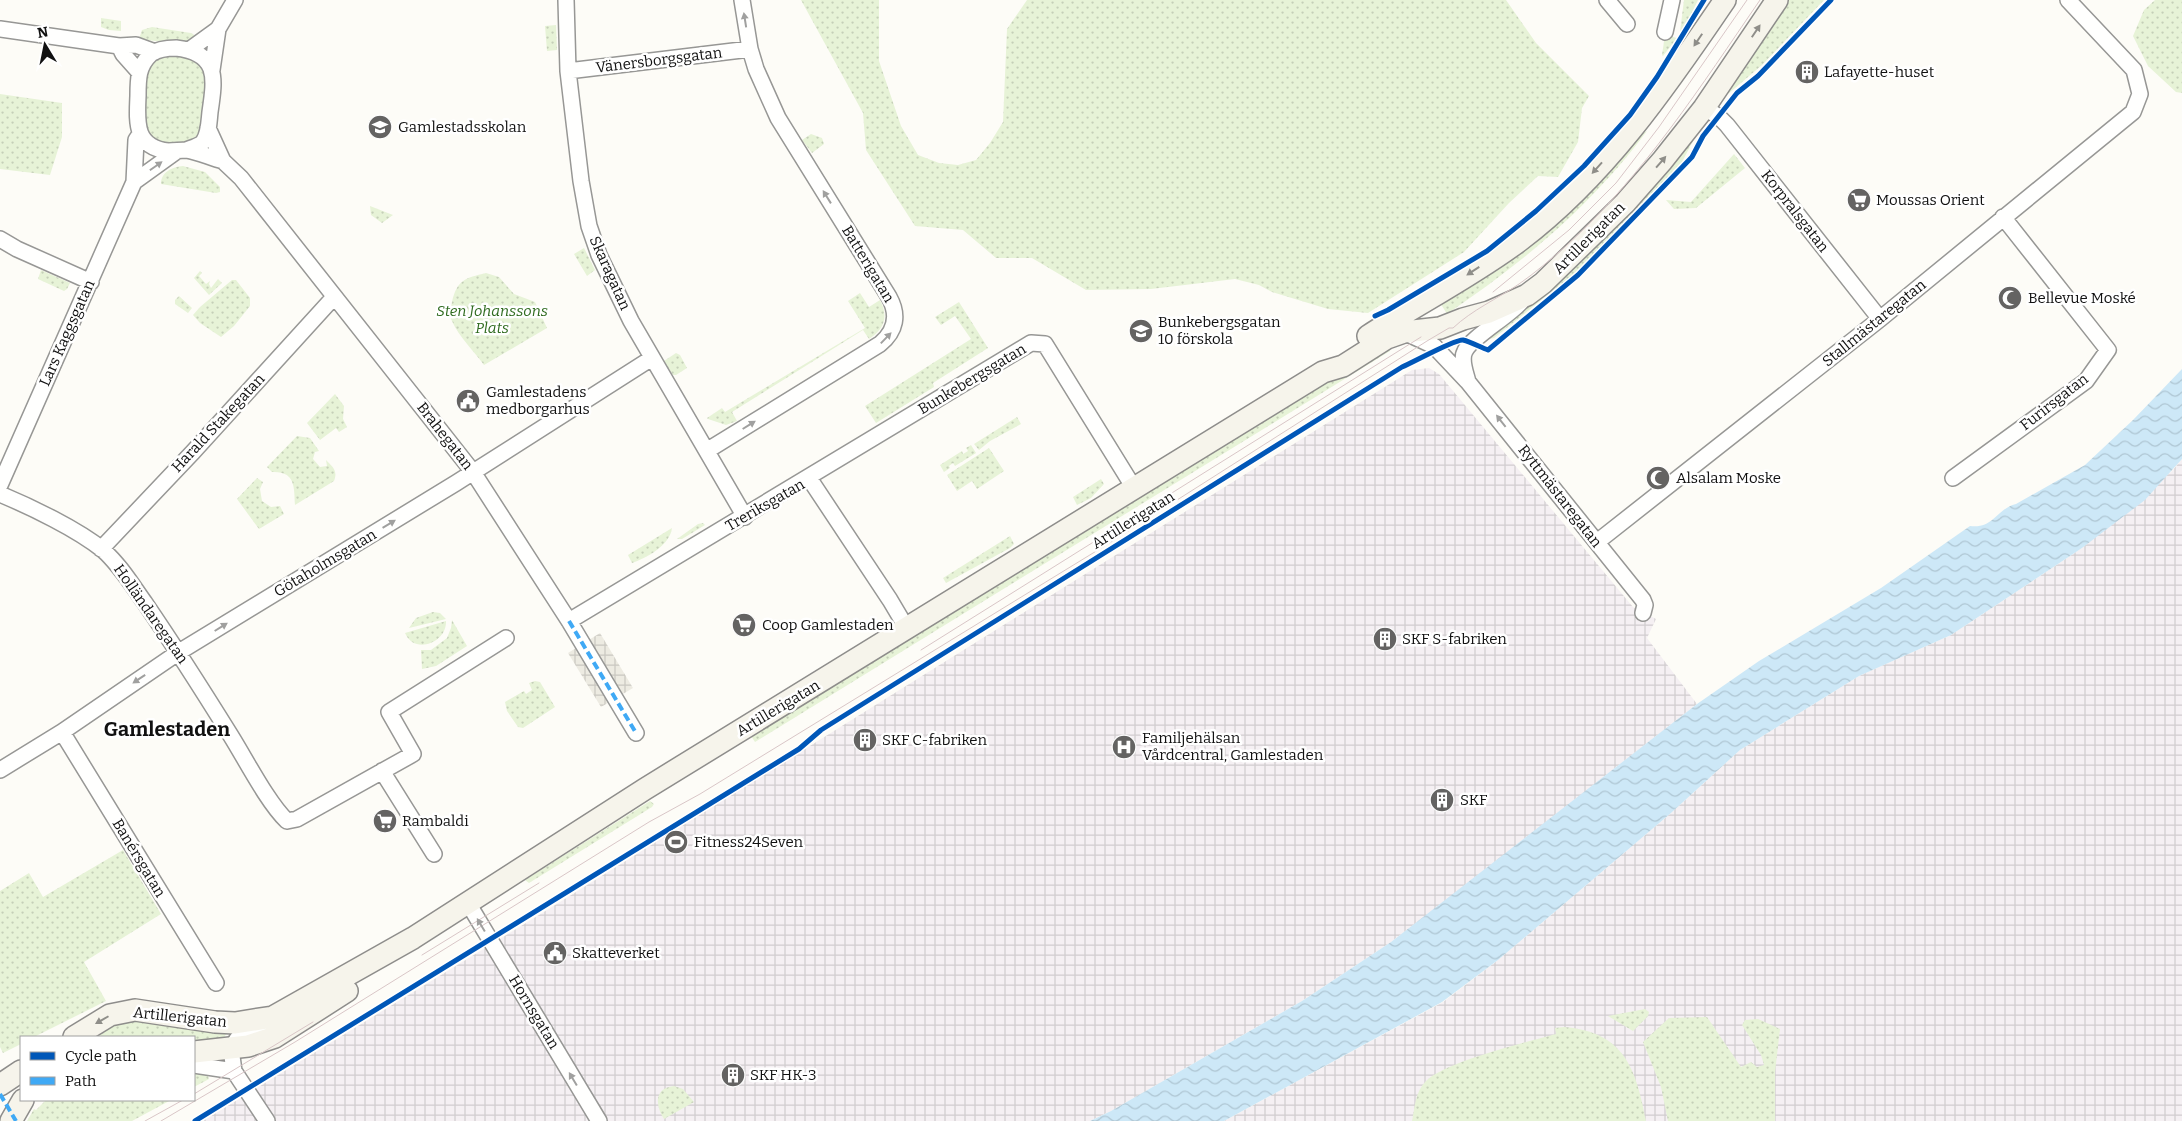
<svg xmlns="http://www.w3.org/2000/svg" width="2182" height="1121" viewBox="0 0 2182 1121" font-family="Bitter,serif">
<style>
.industrial{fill:url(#industrial-grid)}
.green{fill:url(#green-dots)}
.plaza{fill:url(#plaza-grid)}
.water{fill:url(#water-waves)}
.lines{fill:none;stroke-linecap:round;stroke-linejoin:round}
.street-casing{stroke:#979795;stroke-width:18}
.secondary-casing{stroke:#8e8d8b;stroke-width:24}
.street{stroke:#fffffe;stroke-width:15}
.secondary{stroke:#f6f4eb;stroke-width:21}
.tram{stroke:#d9c6c7;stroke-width:1}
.quiet{stroke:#3fa9f5;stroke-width:4;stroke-dasharray:8 4;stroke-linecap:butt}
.cycleway-casing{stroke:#fff;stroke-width:8}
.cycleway{stroke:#0057b8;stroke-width:5}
.oneway{fill:#a0a09f}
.oneway2{fill:#8f8e89}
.labels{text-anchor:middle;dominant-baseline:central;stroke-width:5;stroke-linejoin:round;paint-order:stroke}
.street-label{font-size:15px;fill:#111;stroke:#fff}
.poi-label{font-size:15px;fill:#111;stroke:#fff;text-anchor:start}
.park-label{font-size:15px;font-style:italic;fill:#2f6b1f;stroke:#fff}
.district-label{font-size:20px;font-weight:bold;fill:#111;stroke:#fff}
</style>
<defs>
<pattern id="industrial-grid" width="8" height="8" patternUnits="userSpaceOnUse" patternTransform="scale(1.25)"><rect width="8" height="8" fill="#f5f0f3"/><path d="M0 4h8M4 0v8" fill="none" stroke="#d1cdcf"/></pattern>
<pattern id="green-dots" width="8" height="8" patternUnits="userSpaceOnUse" patternTransform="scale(1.25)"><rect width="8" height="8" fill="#e7f3d7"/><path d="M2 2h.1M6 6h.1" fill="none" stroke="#c5cfb8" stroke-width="1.8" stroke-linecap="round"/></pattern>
<pattern id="plaza-grid" width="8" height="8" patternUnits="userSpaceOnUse" patternTransform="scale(1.25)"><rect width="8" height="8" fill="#edebe2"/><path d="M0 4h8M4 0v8" fill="none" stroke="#cac8c1"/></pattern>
<pattern id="water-waves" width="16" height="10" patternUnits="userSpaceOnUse" patternTransform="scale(1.25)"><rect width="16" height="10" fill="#cde8f7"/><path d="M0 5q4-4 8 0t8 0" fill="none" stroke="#afc6d3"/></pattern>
</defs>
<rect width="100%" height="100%" fill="#fdfcf7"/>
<path class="industrial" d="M1429,368L1439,374L1633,607L1656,619L1647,638L1697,704L1441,904L1391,942L1302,1001L1111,1111L1090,1121H203L560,902L1412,370Z
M2182,459V1121H1224L1443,1002L1498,960L1671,813L1740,750L1859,676L1951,635L2082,548L2172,471Z"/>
<path class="green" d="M801,0H879V61L901,126L918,155L939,163L958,165L976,160L990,143L1003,122L1007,29L1027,0H1506L1536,43L1589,96L1582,108L1578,142L1558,177L1538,176L1509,203L1464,252L1368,313L1328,309L1272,292L1259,285L1235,279L1151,289L1086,290L1032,258H996L963,230L915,226L866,150L863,113Z
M1684,0H1698L1686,25L1680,32Z
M1789,0H1824L1762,65L1728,94L1731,84Z
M2155,0H2182V93L2176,92L2148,66L2133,36L2144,10Z
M101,18L121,21V31L109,30L101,27Z
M556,25L557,50L547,51L545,26Z
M152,27L191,33L196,36L180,44L139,39L142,30Z
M1665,35L1677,38L1663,56L1662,55Z
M159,55C174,55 192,53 202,67C210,77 205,124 198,134C192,142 180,147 171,146C164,145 155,142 150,137C138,125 142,80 149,66C151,62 156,58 159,55Z
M0,94L62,103V137L50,175L0,169Z
M1647,131C1589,208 1526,260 1447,314L1439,301L1591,191L1641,134Z
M811,134L822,138L824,144L812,153L802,140Z
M1693,137L1694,139L1682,162L1589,259L1573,275L1494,338L1489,339L1488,338Z
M1734,154L1745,168L1696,208L1674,209L1666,200L1691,202Z
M183,166L205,172L220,187V192L216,193L161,184C161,172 172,167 183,166Z
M370,206L393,215L382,223L371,215Z
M584,248L595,270L587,276L574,254Z
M41,270L70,283L67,289L64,291L38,279Z
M200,271L202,273L199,276L206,284L210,281L209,284L211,288L218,279L222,283L209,295L194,278Z
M486,273L499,277L514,294L535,302L547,328L484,365C474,351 459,337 452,321C449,316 451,308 452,302C457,280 465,278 486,273Z
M232,280H236L250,298V306L234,326L221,337L200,323L193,315L200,307Z
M860,293L869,307L880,300C889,317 884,329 869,339L863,330L732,412L737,421L726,425L708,419L707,418L722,408L725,412L865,328L848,301Z
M179,296L192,308L188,313L175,304V300Z
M959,302L988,348L933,383L934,387L876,423L865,406L971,339L955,316L941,325L935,317Z
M1386,344L1390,351L755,742L751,736Z
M676,353L680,355L687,368L676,375H673L664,361Z
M335,394L344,406L343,419L347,427L339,432L336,428L320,440L307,423Z
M1017,417L1021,424L990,441L979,450L974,444Z
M297,436L310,438L319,451L315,452L313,459L320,467L327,466L326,460C333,467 338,471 334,481L295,505C294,488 296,471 272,472L267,467Z
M971,445L976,453L955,466L953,463L949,466L950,468L944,472L940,465L962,451L963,454L968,451L966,448Z
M989,448L1004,471L977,489L972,481L957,491L947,475Z
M257,478L263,482L260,489L262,501L271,507L280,506L284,514L259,529L237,499Z
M1101,479L1104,484L1091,498L1077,505L1073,497Z
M698,524L703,523L705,525L682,539H677Z
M672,528C670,545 647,558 632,563L628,555Z
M1010,536L1014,544L1010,548L946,583L943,578Z
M433,612L440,613L446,619L409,628L416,618Z
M452,620L467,646L436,666L422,669L421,650H431L447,638L451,628Z
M446,621C447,643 414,655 405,633Z
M535,681L540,682L555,707L523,728L518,727L507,711L505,702L524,691L526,694L532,690L529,683Z
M650,801L654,804L652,807L529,883L525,880Z
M123,850L161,914L84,962L106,1001L34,1037H21V1044L3,1053L0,1047V891L29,873L43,897Z
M1645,1009L1649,1012L1648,1016L1633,1031L1608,1016Z
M1707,1017L1741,1067L1751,1062L1757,1067L1764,1065L1761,1055L1742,1025L1745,1020L1758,1019L1780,1029L1775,1072V1121H1668L1661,1087L1643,1042L1669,1018Z
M132,1020L199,1031L227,1032L221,1044L194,1045V1037H97L95,1034L109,1026Z
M1564,1027C1624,1032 1636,1068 1646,1121H1412C1415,1107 1415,1092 1426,1081C1445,1062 1527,1042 1556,1034L1555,1028Z
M194,1070L207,1073L209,1079L194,1087Z
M674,1086L683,1089L694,1102L664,1119C655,1105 654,1088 674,1086Z
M46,1100L51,1101L171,1100L132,1121H27L34,1109L36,1110Z"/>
<path class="plaza" d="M600,633L633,688L601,707L568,653Z"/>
<path class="water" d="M2182,369V459L2145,500L2082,548L1951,635L1859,676L1740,750L1671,813L1498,960L1442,1002L1224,1121H1090L1111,1111L1302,1001L1391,942L1697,704L1759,661L1881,588L1970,526C1994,529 1996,509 2016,504L2085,465L2133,420Z"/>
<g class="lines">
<g class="street-casing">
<path id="street" d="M566,0L568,71L581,181L589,226L599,255L631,321L745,517
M1607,0L1627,24
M0,29L119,46L136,45L155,52
M1665,32L1672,0
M119,46L123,54L139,72
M189,50L218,29L235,0
M212,70L218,29
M568,71L750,49
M1704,108L1718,116L1727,125L1880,319
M208,128L223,161L241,178L473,472L569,621L636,733
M186,150C191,148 199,146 203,142C209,134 209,121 210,112C215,78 219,53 176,48C168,48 158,49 151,54C138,66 138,79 138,96C137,121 134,147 168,151C174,151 181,150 187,150C199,152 211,158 223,161
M134,182L177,151
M0,239L17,249L91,282
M1521,302C1509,316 1471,338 1465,351C1460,360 1466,373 1468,382L1643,600L1645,605L1643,613
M1408,334L1434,346L1467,381
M708,450L880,344C896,331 899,315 889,297L778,118L756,69L750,49L742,0
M809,478L890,600L906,627
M1953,478L2086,381L2108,350L2003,217
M0,485L134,182L136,140L140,134
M0,494C31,507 77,529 103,550C120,565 132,585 145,603C175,647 203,691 231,736C246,760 268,803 287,821L297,819L413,754L389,712L506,638
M1597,542L1880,319L2133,112L2140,94L2134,70L2068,0
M101,549L193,452L334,297
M569,621L1031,343L1045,344L1134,488
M62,732L216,983
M0,770L62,732L179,652L456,483L652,358
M382,771L434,854
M468,903L599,1121
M194,1065L234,1071L267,1121
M234,1071L231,1049L237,1039L280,1022"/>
</g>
<g class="secondary-casing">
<path id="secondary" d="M1368,336C1417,304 1471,277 1519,241C1604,177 1666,87 1725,0
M74,1037L110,1015L135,1010L215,1022L235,1023L273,1017L413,938L645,789L1323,372L1343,366L1387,338L1404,332L1440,328L1463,319L1489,312L1527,295L1543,283L1625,203L1662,161L1704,108L1777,0
M194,1052L248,1046L275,1037L347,991
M0,1085L21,1071
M11,1121L23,1100"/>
</g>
<use href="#street" class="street"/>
<use href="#secondary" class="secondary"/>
<path class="tram" d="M1493,292L1569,230L1616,183L1659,127L1747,0
M921,650L1421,337
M422,955L539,883
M194,1094L313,1022
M145,1121L183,1100
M161,1121L295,1042L649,822L700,794L1111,542L1427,341L1449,328H1453C1472,310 1497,299 1519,284C1535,273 1551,259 1566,246C1644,175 1701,86 1760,0"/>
<path class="quiet" d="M569,621L636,733
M0,1094L16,1121"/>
<g class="cycleway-casing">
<path id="cycleway" d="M1375,316L1388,310L1487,251L1536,211L1584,166L1630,115L1657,77L1704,0
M195,1121L799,749L821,730L1402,367C1414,362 1455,339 1463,340C1471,342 1480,347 1488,350L1578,275L1692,157L1703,136L1737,93L1758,76L1831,0"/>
</g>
<use href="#cycleway" class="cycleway"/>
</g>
<defs><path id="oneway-solid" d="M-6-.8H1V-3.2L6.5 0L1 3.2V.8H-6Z" transform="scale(1.25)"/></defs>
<g class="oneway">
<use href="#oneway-solid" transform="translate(745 20) rotate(-99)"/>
<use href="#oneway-solid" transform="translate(156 166) rotate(-35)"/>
<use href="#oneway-solid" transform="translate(827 197) rotate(-122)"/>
<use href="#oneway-solid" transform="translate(886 338) rotate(-46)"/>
<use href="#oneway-solid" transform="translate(1501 421) rotate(-128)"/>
<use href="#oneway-solid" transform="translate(749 425) rotate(-32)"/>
<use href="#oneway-solid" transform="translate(389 524) rotate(-31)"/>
<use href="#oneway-solid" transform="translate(221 627) rotate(-32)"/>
<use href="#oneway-solid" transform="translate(139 679) rotate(146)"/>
<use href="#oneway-solid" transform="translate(481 925) rotate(-121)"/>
<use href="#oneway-solid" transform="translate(573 1079) rotate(-121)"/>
</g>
<g class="oneway2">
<use href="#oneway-solid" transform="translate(1756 31) rotate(-56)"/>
<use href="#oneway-solid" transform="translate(1698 40) rotate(124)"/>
<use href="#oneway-solid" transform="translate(1661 162) rotate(-49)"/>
<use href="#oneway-solid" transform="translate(1597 168) rotate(132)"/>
<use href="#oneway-solid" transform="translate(1473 271) rotate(147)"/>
<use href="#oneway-solid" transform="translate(102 1020) rotate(150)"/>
</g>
<defs>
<g id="building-disc" transform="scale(1.25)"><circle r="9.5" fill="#646362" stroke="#fff"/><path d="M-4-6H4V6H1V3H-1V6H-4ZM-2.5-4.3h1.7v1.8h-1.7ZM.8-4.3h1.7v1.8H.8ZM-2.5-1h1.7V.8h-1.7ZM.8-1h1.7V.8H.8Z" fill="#fff"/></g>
<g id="school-disc" transform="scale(1.25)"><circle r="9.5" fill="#646362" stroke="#fff"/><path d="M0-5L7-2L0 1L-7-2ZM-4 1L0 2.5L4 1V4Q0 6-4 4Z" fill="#fff"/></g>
<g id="supermarket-disc" transform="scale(1.25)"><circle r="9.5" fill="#646362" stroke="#fff"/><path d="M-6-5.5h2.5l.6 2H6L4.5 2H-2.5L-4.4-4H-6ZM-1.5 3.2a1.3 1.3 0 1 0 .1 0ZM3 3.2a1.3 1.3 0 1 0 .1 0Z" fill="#fff"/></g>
<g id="mosque-disc" transform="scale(1.25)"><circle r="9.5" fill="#646362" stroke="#fff"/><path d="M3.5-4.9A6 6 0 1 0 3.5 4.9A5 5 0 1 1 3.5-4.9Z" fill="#fff"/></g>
<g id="civic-disc" transform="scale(1.25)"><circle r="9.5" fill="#646362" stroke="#fff"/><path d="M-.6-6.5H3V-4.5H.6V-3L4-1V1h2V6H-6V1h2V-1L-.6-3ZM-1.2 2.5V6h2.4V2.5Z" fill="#fff"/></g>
<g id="hospital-disc" transform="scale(1.25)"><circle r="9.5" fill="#646362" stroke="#fff"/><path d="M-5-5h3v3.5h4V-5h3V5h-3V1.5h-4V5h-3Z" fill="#fff"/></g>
<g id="stadium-disc" transform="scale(1.25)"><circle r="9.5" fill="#646362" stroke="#fff"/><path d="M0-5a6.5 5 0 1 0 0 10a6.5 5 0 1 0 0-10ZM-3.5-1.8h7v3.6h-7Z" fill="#fff"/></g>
</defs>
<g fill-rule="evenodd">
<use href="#building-disc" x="1807" y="72"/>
<use href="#school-disc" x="380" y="127"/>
<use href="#supermarket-disc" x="1859" y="200"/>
<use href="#mosque-disc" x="2010" y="298"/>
<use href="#school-disc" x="1141" y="331"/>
<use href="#civic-disc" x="468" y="401"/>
<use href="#mosque-disc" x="1658" y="478"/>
<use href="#supermarket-disc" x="744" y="625"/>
<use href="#building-disc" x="1385" y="639"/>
<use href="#building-disc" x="865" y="740"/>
<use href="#hospital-disc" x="1124" y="747"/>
<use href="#building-disc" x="1442" y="800"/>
<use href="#supermarket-disc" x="385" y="821"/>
<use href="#stadium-disc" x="676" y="842"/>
<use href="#civic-disc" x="555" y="953"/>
<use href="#building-disc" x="733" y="1075"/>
</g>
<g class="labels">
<g class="street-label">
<text transform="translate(659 60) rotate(-7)">Vänersborgsgatan</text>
<text transform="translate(1795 211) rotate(52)">Korpralsgatan</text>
<text transform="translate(1589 238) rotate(-45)">Artillerigatan</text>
<text transform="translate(868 264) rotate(59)">Batterigatan</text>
<text transform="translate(610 273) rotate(66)">Skaragatan</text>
<text transform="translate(1874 323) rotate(-39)">Stallmästaregatan</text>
<text transform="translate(67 333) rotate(-66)">Lars Kaggsgatan</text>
<text transform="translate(972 379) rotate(-31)">Bunkebergsgatan</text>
<text transform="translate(2054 402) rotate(-38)">Furirsgatan</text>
<text transform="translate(218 423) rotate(-47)">Harald Stakegatan</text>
<text transform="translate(445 436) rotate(52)">Brahegatan</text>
<text transform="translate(1560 496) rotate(52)">Ryttmästaregatan</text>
<text transform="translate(765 505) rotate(-30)">Treriksgatan</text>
<text transform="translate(1133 520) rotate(-32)">Artillerigatan</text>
<text transform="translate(325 563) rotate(-31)">Götaholmsgatan</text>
<text transform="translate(151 614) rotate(55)">Holländaregatan</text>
<text transform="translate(778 708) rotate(-31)">Artillerigatan</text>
<text transform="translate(139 858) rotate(59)">Banérsgatan</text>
<text transform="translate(534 1012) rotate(59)">Hornsgatan</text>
<text transform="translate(180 1017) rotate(6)">Artillerigatan</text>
</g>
<g class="poi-label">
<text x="1824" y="72">Lafayette-huset</text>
<text x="398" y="127">Gamlestadsskolan</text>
<text x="1876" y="200">Moussas Orient</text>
<text x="2028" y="298">Bellevue Moské</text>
<text x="1158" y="322">Bunkebergsgatan<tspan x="1158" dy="17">10 förskola</tspan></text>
<text x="486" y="392">Gamlestadens<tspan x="486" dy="17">medborgarhus</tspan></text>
<text x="1676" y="478">Alsalam Moske</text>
<text x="762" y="625">Coop Gamlestaden</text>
<text x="1402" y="639">SKF S-fabriken</text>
<text x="1142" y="738">Familjehälsan<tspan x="1142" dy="17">Vårdcentral, Gamlestaden</tspan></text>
<text x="882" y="740">SKF C-fabriken</text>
<text x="1460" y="800">SKF</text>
<text x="402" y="821">Rambaldi</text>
<text x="694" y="842">Fitness24Seven</text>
<text x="572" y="953">Skatteverket</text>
<text x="750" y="1075">SKF HK-3</text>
</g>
<g class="park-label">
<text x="492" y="311">Sten Johanssons<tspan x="492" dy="17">Plats</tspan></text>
</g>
<g class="district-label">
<text x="167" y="729">Gamlestaden</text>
</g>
</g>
<rect x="20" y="1036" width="175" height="65" fill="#ffffff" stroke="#a0a0a0"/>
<rect x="30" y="1052" width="25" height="8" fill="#0057b8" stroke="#a0a0a0"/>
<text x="65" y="1061" font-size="15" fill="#111111">Cycle path</text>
<rect x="30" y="1077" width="25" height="8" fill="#3fa9f5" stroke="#a0a0a0"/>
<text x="65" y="1086" font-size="15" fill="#111111">Path</text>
<g transform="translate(45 45) rotate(350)" stroke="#ffffff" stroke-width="4" paint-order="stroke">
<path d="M0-4L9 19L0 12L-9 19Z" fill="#111111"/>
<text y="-8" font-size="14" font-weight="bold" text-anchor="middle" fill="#111111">N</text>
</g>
</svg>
